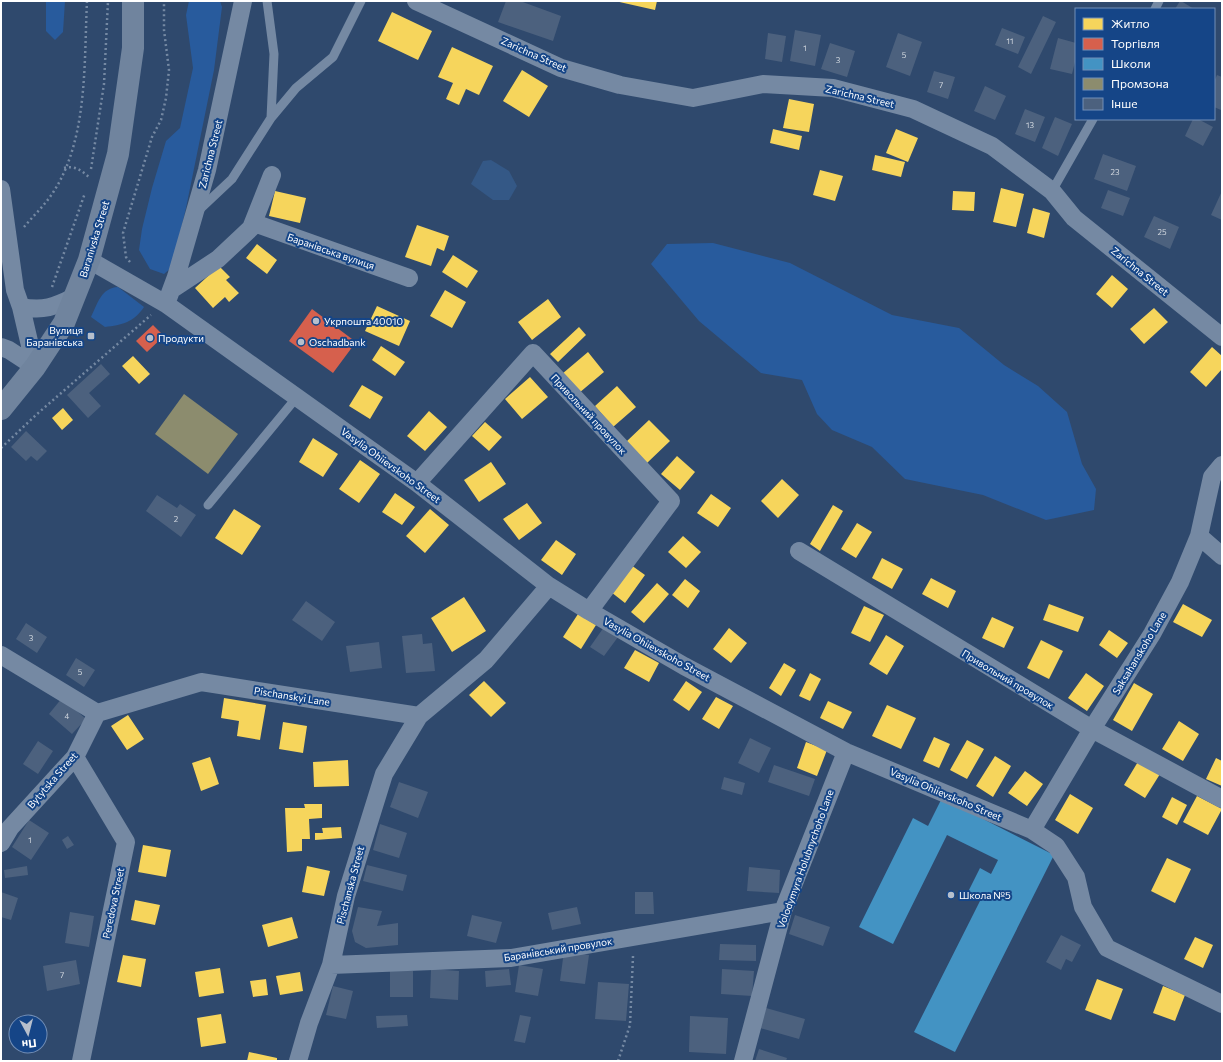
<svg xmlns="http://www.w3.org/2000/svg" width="1223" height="1062" viewBox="0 0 1223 1062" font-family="Commissioner,sans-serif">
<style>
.green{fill:#285b9d}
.water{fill:#345886}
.homes{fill:#f6d55c}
.shops{fill:#d6604d}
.schools{fill:#4393c3}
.industry{fill:#8c8c6e}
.building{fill:#4c617e}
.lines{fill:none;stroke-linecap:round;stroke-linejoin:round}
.path{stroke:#7589a3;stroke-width:2.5;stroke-dasharray:2 3;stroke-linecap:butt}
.lane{stroke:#7589a3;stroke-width:9}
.street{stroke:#7589a3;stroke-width:18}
.secondary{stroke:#70849e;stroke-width:22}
.poi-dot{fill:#b6bfcc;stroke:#154587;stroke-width:1.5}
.labels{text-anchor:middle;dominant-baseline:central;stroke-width:4;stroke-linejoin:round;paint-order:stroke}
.number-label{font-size:8px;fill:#d2d8df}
.street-label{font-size:10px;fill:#fff;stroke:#154587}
.poi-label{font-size:10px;fill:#fff;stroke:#154587;text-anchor:start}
</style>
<rect width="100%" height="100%" fill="#2f496d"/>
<path class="green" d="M46,1H65L63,32L55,40L46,31Z
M189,1H220L222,7L214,70L186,208L172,267L164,274L150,269L139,250L142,229L152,188L166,141L180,128L193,68L186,15Z
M713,243L790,263L892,315L959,328L1004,365L1038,386L1067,412L1082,464L1096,489L1094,510L1046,520L983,495L905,479L872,447L832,430L817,414L802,380L761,373L699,321L651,264L667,244Z
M118,287L144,307C134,322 122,325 105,327L91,317C98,303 101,288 118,287Z"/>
<path class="water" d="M491,160L509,171L517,186L509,200H493L471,184L483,161Z"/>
<path class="homes" d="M615,1H657L655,10Z
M392,12L432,31L418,60L378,41Z
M452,47L493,66L479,95L466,89L459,105L446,99L453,83L438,77Z
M522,70L548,86L529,117L503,101Z
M789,99L814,104L809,132L783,128Z
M773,129L802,136L799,150L770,143Z
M896,129L918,138L908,162L886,153Z
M875,155L905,162L901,177L872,170Z
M820,170L843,176L835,201L813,195Z
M1001,188L1024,194L1016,227L993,222Z
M275,191L306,198L300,223L269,216Z
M953,191L975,192L974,211L952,210Z
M1033,208L1050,213L1044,238L1027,233Z
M417,225L449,236L444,251L437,248L431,266L405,257Z
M257,244L277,260L267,274L246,258Z
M453,255L478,271L467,288L442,272Z
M219,266L230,277L226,280L239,293L229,302L225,297L213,308L195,288Z
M1112,275L1128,289L1112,308L1096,294Z
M445,290L466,302L452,328L430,316Z
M548,299L561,317L532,340L518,322Z
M377,306L410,321L399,346L365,331Z
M1154,308L1168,322L1144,344L1130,329Z
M579,327L586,335L558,362L550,354Z
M381,346L405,362L395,376L372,360Z
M1212,347L1222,356V369L1206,387L1190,372Z
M588,352L604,372L579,393L562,374Z
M133,356L150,374L139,384L122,366Z
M530,377L548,397L522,419L505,399Z
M362,385L383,397L370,419L349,406Z
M617,386L636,407L613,427L595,406Z
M63,408L73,420L62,430L52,418Z
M429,411L447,427L425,451L407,436Z
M649,420L670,441L647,463L626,442Z
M485,422L502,437L489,451L472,436Z
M313,438L338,454L323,477L299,462Z
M677,456L695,472L680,490L661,474Z
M360,460L380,474L359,503L339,489Z
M491,462L506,484L479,502L464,480Z
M782,479L799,495L778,518L761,501Z
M395,493L415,507L402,525L382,512Z
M711,494L731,508L718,527L697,513Z
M527,503L542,523L519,540L503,519Z
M833,505L843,511L820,551L810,544Z
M234,509L261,526L242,555L215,538Z
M430,509L449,525L425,553L406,536Z
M857,523L872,532L856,558L841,549Z
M683,536L701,552L686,568L668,552Z
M556,540L576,554L562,575L541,560Z
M882,558L903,569L892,589L872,578Z
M631,565L645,575L625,603L611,592Z
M931,578L956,591L948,608L922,594Z
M685,579L700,591L688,608L672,595Z
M657,583L669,594L644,623L631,612Z
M464,597L486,631L452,652L431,618Z
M1049,604L1084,617L1078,632L1043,620Z
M1183,604L1212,620L1202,637L1173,622Z
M864,606L884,615L870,642L851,633Z
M578,614L596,625L581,649L563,637Z
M992,617L1014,627L1004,648L982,638Z
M729,628L747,643L731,663L713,649Z
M1109,630L1128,643L1117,658L1099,645Z
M886,635L904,646L887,675L869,664Z
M1041,640L1063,651L1049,679L1027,668Z
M635,650L659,663L649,682L624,668Z
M784,663L796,670L781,696L769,688Z
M810,673L821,679L810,701L799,696Z
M1086,673L1104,686L1087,711L1068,698Z
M484,681L506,703L491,717L469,695Z
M686,681L702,692L689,711L673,700Z
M1134,683L1153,694L1132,731L1113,720Z
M716,697L733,706L719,729L702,719Z
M224,698L266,705L260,740L237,736L239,721L221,718Z
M828,701L852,712L843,729L820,718Z
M887,705L916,718L901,749L872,736Z
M128,715L144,739L127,750L111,726Z
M1179,721L1199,734L1183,761L1162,749Z
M283,722L307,726L303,753L279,749Z
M934,737L950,744L939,768L923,761Z
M967,740L984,749L967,779L950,770Z
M806,742L827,750L817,776L797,768Z
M995,756L1011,766L993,797L976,786Z
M210,757L219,784L201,791L192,763Z
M1216,758L1222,761V786L1206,779Z
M348,760L349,786L314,787L313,762Z
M1139,760L1160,774L1145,798L1124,785Z
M1025,771L1043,784L1027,806L1008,793Z
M1070,794L1093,808L1078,834L1055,820Z
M1197,796L1222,809L1208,835L1183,822Z
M1172,797L1187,805L1177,825L1162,817Z
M304,804H322V818L309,819L310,839H302V851L287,852L285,808H305Z
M341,827L342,838L315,840V833H323L322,828Z
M143,845L171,850L166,877L138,872Z
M1167,858L1191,869L1175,903L1151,891Z
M307,866L330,871L324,896L302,892Z
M135,900L160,905L155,925L131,920Z
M292,917L298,938L268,947L262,925Z
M1195,937L1213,945L1203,968L1184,959Z
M123,955L146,959L141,987L117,982Z
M220,968L224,993L199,997L195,972Z
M300,972L303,991L280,995L276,976Z
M266,979L268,995L253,997L250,981Z
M1097,979L1123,989L1111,1020L1085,1010Z
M1163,986L1185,995L1175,1021L1153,1013Z
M221,1014L226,1043L201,1047L197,1018Z
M249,1052L277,1058V1061H247Z"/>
<path class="shops" d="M312,309L356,342L333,373L289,341Z
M153,325L164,336L147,352L136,341Z"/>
<path class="schools" d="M942,798L1054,855L955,1052L914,1032L981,899L968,892L980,868L991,874L998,860L947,835L893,944L859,927L913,818L928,826Z"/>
<path class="industry" d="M184,394L238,434L208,474L155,434Z"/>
<path class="building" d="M506,1H520L561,16L553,41L498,22Z
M1180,1H1181L1194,9H1175Z
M1043,16L1056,22L1031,74L1018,67Z
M1002,28L1025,37L1018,54L995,45Z
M795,30L821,35L815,66L790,61Z
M768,33L786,36L782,62L765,59Z
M898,33L922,42L910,76L886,67Z
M1058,38L1076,43V58L1072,74L1050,69Z
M830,43L855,51L847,77L821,69Z
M934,71L955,77L948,99L927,92Z
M1217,75L1222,77L1221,110L1214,107V82Z
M985,86L1006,96L995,120L974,111Z
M1025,109L1045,117L1035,142L1015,134Z
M1055,117L1072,124L1058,156L1042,148Z
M1193,119H1198L1213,127L1203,146L1185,136Z
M1103,154L1136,166L1127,191L1094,179Z
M1108,190L1130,198L1123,216L1101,208Z
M1222,191V220L1211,215Z
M1154,216L1179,227L1170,249L1144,237Z
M101,364L110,374L89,393L101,406L88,418L67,395Z
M26,431L47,451L37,461L31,456L26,461L11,447Z
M157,495L177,508L180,504L196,515L181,537L146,511Z
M306,601L335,622L322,641L292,620Z
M26,623L47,637L37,653L16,639Z
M604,627L618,637L604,656L590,647Z
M422,634L423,644L432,643L435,671L406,673L402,636Z
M379,642L382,668L350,672L346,646Z
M76,658L95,670L84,687L66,675Z
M62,698L86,719L72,734L49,714Z
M750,738L771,748L759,773L738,763Z
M38,741L53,751L38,774L23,764Z
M774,765L815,779L809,796L768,782Z
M724,777L745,783L742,795L721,789Z
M399,782L428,792L418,818L390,807Z
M29,820L49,833L31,860L12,847Z
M380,824L407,833L399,858L373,850Z
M68,836L74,845L67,849L62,840Z
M367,865L407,875L403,891L363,881Z
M27,866L28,875L5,878L4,870Z
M749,867L780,870L779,893L747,891Z
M1,892L18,898L11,920L1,917Z
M635,892H653L654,914H635Z
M358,907L382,911L377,926L398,923V945L366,948L355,942L352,931Z
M577,907L581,924L552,930L548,913Z
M70,912L94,916L89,947L65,943Z
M472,915L502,922L496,943L467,936Z
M795,915L830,927L823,946L789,934Z
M1061,935L1081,945L1072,962L1066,959L1061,970L1046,962Z
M720,944L756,945V961L719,960Z
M564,951L589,955L585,984L560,981Z
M76,960L80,984L47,991L43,966Z
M519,965L543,969L538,996L515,992Z
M431,969L459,971L458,1000L430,998Z
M509,969L511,985L486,987L485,971Z
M722,969L754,971L752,996L721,994Z
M390,971H413V997H390Z
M598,982L629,984L626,1021L595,1019Z
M333,986L353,991L346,1019L326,1015Z
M766,1008L805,1019L799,1039L760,1028Z
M407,1015L408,1026L377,1028L376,1016Z
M520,1015L531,1017L525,1043L514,1041Z
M690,1016L728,1018L726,1054L689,1052Z
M759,1049L787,1058L786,1061H755Z"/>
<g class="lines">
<path class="path" d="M64,168C75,165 82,171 90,178
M91,169L104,84L108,1
M24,227C34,215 46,204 54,191C88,138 84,62 87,1
M130,262L126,257L123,233L152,137L161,120L166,98L169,70L164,30V1
M52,287L85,193
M1,448L37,414L151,315
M618,1061L630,1025L633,956"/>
<path class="lane" d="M267,1L274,54L271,118
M1155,9L1159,1
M1052,191L1093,119
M198,211L232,179L271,118L296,88L333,57L361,1
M208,505L297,397"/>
<path class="street" d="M416,1L561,68L620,85L693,98L763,84L833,88L913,109L992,146L1052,191L1074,218L1222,337
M1,189L15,290L21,307C44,311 54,307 74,297
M254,223L409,278
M89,260L166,304L417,483L549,586L589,611L684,666L846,752L1032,830L1056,846L1076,877L1083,907L1107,948L1222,1004
M171,290L218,259L251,228L272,175
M166,304L176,277L207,170L243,1
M21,307L35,367
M1,347L9,350L35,367
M417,483L533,353L671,501L589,611
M1199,536L1222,556
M799,551L1092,729L1222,799
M1,655L97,713L201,682L419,716L486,660L549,586
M75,757L126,842L81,1061
M1032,830L1092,729L1152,634L1180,582L1199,536L1212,477L1222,465
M1,843L10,828L75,757L97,713
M331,965L511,958L783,911
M298,1061L309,1023L331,965L346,896L384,774L419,716
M743,1061L783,911L846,752"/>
<path class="secondary" d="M1,409L35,367L64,323L89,260L118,154L133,48V1"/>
</g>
<g class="poi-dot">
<circle cx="316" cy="321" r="4"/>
<rect x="87" y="332" width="8" height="8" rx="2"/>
<circle cx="150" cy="338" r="4"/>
<circle cx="301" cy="342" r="4"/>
<circle cx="951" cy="895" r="4"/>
</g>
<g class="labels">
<g class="number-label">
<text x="1010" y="41">11</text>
<text x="805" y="48">1</text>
<text x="904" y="55">5</text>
<text x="838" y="60">3</text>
<text x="941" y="85">7</text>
<text x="1030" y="125">13</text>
<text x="1115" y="172">23</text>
<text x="1162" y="232">25</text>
<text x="176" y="519">2</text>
<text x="31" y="638">3</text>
<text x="80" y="672">5</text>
<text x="67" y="716">4</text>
<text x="30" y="840">1</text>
<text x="62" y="975">7</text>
</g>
<g class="street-label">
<text transform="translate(534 54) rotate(24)">Zarichna Street</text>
<text transform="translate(860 96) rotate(13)">Zarichna Street</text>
<text transform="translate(210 154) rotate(-76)">Zarichna Street</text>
<text transform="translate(94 239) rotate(-73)">Baranivska Street</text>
<text transform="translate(331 251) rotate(19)">Баранівська вулиця</text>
<text transform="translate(1140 271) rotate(39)">Zarichna Street</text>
<text transform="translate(589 414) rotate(47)">Привольний провулок</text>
<text transform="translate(391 465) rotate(36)">Vasylia Ohiievskoho Street</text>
<text transform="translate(657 649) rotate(29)">Vasylia Ohiievskoho Street</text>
<text transform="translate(1139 653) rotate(-59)">Saksahanskoho Lane</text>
<text transform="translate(1008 679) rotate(31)">Привольний провулок</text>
<text transform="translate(292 696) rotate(9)">Pischanskyi Lane</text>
<text transform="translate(52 780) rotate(-49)">Bytytska Street</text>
<text transform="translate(946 794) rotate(23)">Vasylia Ohiievskoho Street</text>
<text transform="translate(805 859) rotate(-70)">Volodymyra Holubnychoho Lane</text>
<text transform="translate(350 885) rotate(-75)">Pischanska Street</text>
<text transform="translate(113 903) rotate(-78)">Peredova Street</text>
<text transform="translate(558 949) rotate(-9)">Баранівський провулок</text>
</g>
<g class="poi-label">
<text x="324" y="321">Укрпошта 40010</text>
<text x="83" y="330" text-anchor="end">Вулиця<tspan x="83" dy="12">Баранівська</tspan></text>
<text x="158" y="338">Продукти</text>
<text x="309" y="342">Oschadbank</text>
<text x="959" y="895">Школа №5</text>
</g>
</g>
<rect width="1223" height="1062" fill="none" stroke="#ffffff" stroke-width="4"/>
<rect x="1075" y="8" width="140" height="112" fill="#154587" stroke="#738fb7"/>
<rect x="1083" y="18" width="20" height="12" fill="#f6d55c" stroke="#738fb7"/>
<text x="1111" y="28" font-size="12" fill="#ffffff">Житло</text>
<rect x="1083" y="38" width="20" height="12" fill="#d6604d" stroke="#738fb7"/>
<text x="1111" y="48" font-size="12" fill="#ffffff">Торгівля</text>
<rect x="1083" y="58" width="20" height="12" fill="#4393c3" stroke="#738fb7"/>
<text x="1111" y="68" font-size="12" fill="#ffffff">Школи</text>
<rect x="1083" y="78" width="20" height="12" fill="#8c8c6e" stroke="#738fb7"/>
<text x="1111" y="88" font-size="12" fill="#ffffff">Промзона</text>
<rect x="1083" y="98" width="20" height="12" fill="#4c617e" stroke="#738fb7"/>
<text x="1111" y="108" font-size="12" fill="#ffffff">Інше</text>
<g transform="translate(28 1034) rotate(173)"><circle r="19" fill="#154587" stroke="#738fb7"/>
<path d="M0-3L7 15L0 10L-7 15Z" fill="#b6bfcc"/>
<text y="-6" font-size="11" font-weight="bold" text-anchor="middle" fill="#ffffff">Пн</text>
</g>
</svg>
